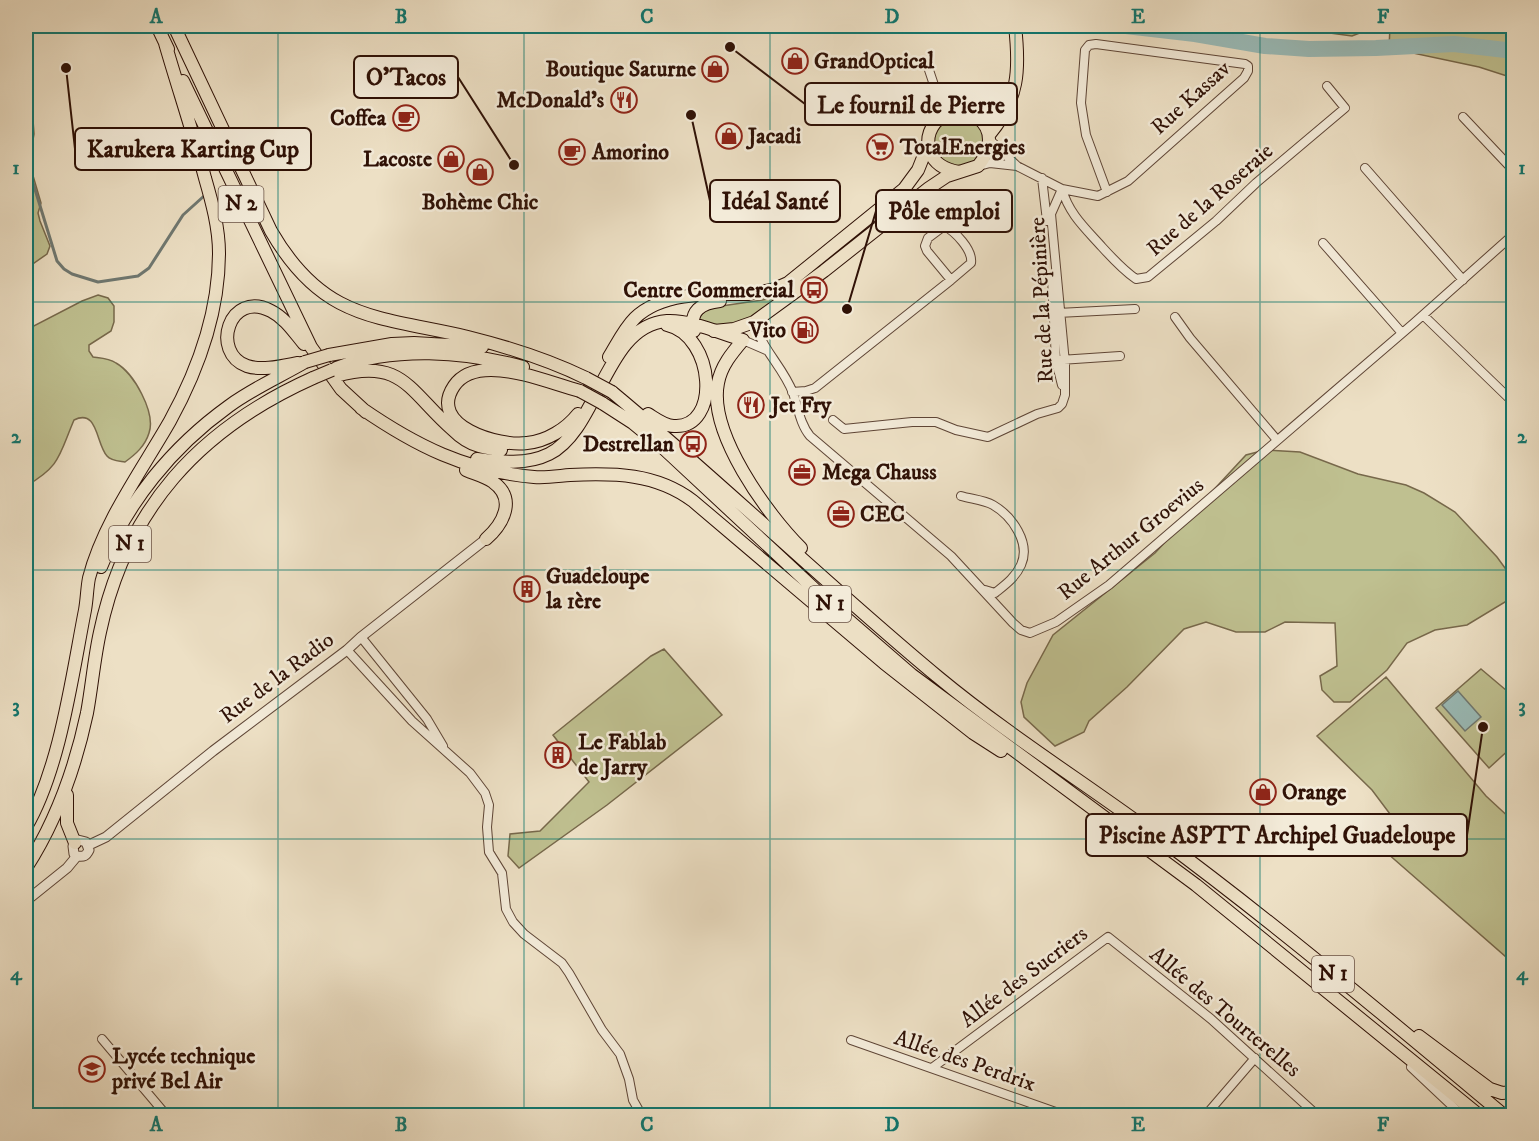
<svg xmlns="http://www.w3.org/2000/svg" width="1539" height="1141" viewBox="0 0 1539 1141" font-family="'IM FELL DW Pica',serif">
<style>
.green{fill:#bfc090;stroke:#77684b;stroke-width:1.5}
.water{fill:#9abcb9;stroke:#6f7871;stroke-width:1.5}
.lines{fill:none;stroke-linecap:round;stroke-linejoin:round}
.stream{stroke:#6f7871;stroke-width:3}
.river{stroke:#9abcb9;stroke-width:16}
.minor-casing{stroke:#5e4536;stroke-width:10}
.tertiary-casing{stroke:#5e4536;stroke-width:11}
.primary-casing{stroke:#2f1106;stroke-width:14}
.trunk-casing{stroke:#2f1106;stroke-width:14}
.minor{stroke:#f3ebd9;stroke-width:8}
.tertiary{stroke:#f3ebd9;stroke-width:9}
.primary{stroke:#ede0c5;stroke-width:12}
.trunk{stroke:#ede0c5;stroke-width:12}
.trunk-bridge-casing{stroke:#2f1106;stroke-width:14;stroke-linecap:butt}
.trunk-bridge{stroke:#ede0c5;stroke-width:12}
.grid{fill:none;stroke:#0f766e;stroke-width:1.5;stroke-opacity:0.55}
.labels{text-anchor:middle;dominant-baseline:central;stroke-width:5;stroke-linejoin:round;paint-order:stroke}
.shield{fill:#f3ebd9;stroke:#6a5245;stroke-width:1.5}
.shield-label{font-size:21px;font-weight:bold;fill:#2f1106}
.poi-label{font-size:22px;font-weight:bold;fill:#2f1106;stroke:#f3ebd9;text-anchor:start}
.street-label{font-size:22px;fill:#2f1106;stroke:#f3ebd9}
.leader{fill:none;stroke:#2f1106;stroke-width:2}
.callout-dot{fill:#2f1106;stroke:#f3ebd9;stroke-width:2}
.callout{fill:#f3ebd9;stroke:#2f1106;stroke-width:2}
.callout-label{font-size:24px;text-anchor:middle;font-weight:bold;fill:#2f1106}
.neatline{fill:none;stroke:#0f766e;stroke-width:2}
.grid-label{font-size:20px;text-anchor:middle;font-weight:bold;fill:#0f766e}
</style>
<rect width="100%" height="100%" fill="#ede0c5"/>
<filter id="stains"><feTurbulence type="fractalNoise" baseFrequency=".00333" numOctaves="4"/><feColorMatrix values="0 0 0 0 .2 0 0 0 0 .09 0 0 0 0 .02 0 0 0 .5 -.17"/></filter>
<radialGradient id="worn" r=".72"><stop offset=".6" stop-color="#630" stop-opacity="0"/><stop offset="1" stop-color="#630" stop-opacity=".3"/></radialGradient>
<path class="green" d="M1278,26H1378L1352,36Z
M1399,26H1473L1513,31V78L1479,67L1389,48L1390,27Z
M26,111L33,120L34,134L29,162L41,203L38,213L40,221L50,246L47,254L30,266L26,289Z
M934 141a25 25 0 1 1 50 0a25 25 0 1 1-50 0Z
M98,295L108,298L114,306V322L111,331L89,345V351L93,357C101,358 109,358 116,363C134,373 156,413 149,433C145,446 136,454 125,462C119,461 111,461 107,456C96,444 98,408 74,420C59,455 61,466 26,486V324L32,327L82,301Z
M775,298L777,302L753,318L729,328L700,324L699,317L708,308Z
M1265,450L1300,452L1358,474L1406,485L1424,493L1455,512L1497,557L1513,579V590L1510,599L1467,625L1435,630L1407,643L1387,670L1350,702H1334L1322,690L1320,676L1337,666L1335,623L1285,622L1265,632H1236L1206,622L1184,629L1127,687L1089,721L1084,732L1055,746L1024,717L1021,702L1027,683L1053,635L1155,553L1246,455Z
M664,649L722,715L607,805L519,868L508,856L510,834L540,831L589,782L553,735L651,656Z
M1481,669L1513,696V746L1489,768L1436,708Z
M1386,677L1486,796L1513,821V963L1387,853L1390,814L1372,790L1317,736Z"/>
<path class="water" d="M1458,691L1481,717L1465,731L1442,705Z"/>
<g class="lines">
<path class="stream" d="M26,160L57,261L64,269L72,274L98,282L138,276L149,268L183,215L204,196"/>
<path class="river" d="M1126,26L1195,34L1265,46L1309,49L1376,48L1454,44L1514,51"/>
<g class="minor-casing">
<path id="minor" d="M928,67L939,100L935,120
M1463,117L1514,171
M989,139L1017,166L1062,189L1098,196L1128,181L1244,78L1248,71V66L1245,64L1096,44L1089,45L1085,50L1081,103L1086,135L1107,192
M979,166L990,163L1017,166
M1365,168L1463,280
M1042,178L1047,221
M1062,189C1069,214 1085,228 1102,247C1112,258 1123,270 1136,279L1148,277L1216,221L1256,183L1345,108L1327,86
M1323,243L1402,333
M1052,278L1056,361L1062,385
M1058,313L1135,309
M1423,315L1514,403
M1175,317L1190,338L1277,440
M756,328C764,351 784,369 793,393C798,407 800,424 810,436L951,556L1013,623L1021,630L1030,633L1056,622L1109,585L1414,323L1514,234
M743,340L766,350
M1060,360L1120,356
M792,392L806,391L815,388L951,280L971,263C973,250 955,231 944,226L928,238L925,246L927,251L951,280
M833,420L844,429L912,422H936L956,430L988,437L1037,414L1058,408L1062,404L1065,395V363L1051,214L1062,189
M961,496C971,499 984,500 993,505C1012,516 1031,543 1021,565C1015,578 1005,585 995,593L985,590
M361,637L427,719L443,746
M347,650L412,721L470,773L485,793L489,805L487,827L489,852L502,873L506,909L513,922L524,934L562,963L569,973L602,1030L620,1054L629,1079L633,1100L642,1116
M102,1039L167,1116
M851,1040L1067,1116
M1411,1067L1463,1116
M932,1068L1108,937L1211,1019L1318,1116
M1205,1116L1255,1058"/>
</g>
<g class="tertiary-casing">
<path id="tertiary" d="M89,845L106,837L213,751L347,650L361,637L486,539
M26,901L67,868L77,856C84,857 86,856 89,850L86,842L78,840L73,846L74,854L77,856"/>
</g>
<g class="primary-casing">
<path id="primary" d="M971,113L993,106L1012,91
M989,135C1019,99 1020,70 1015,26
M747,294L772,290L788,283L904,189L918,170L928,145
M714,331L734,329L754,322L824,271L929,188L947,176L978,166C990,152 995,131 978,118C973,114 967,110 961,110C939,111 923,131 930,152C935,165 946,170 959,172"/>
</g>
<g class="trunk-casing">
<path id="trunk" d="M157,26L168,49
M174,26L271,231C323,321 377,316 468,337C508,347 549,360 586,378
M183,81L311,347L341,389L366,412
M694,331C689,311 701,303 720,301
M329,355L392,344L414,343L482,347
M609,357C617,344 624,329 635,318C663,291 712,294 747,294
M298,363C282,366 262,371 247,366C210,353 229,289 271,311C285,318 294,332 304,344
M336,368C395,346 463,351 523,367
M336,376C402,357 409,391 452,429C459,436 468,443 479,446C486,448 494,449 501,450
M612,392C723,484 827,585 938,677C1008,735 1085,783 1158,837C1277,925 1391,1021 1505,1116
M602,403L633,423L661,446L838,611L912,675L1196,885L1480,1116
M361,408C416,446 466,471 534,477C546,478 558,476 570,475C614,473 656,473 693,501L884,663L973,733L1001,751
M578,414C566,429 547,441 527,443C499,447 427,426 454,386C462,374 477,370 491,370C520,370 551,383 580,391
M648,414C656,419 665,426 674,426C721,429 715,336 667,325
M477,459C500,462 527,465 549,454C599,429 605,325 667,321C692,320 719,333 743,340C732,353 721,366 718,383C708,433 767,514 801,548
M466,470C475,474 485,476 493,482C517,499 503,524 486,539
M101,567C127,502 172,447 229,406C252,389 279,377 305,362
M67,795V823L75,843
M26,827C60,769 72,676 85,610C87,599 87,588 89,578C103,523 142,470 170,421C198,370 219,312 219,253C219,228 212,202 205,178C193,132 178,88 165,43
M26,868C57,820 75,769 87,713C92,686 94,659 100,632C126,509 199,429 313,378
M1419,1036L1490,1089L1502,1093L1514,1092"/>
</g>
<use href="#minor" class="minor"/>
<use href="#tertiary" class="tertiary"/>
<use href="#primary" class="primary"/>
<use href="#trunk" class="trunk"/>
<g class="trunk-bridge-casing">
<path id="trunk-bridge" d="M305,362L329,355
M313,378L332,370
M586,378L612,392
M580,391L602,403"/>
</g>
<use href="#trunk-bridge" class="trunk-bridge"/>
</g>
<path class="grid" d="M278,26V1116M524,26V1116M770,26V1116M1015,26V1116M1260,26V1116M26,302H1514M26,570H1514M26,839H1514"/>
<defs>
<g id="shop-ring" transform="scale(1.35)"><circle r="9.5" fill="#f3ebd9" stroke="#8f2418" stroke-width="1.5"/><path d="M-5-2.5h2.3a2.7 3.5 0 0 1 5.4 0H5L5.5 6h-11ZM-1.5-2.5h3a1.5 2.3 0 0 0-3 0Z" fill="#8f2418"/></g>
<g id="restaurant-ring" transform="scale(1.35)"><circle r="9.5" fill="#f3ebd9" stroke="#8f2418" stroke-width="1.5"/><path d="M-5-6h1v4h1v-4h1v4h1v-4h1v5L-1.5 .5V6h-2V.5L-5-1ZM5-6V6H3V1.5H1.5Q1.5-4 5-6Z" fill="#8f2418"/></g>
<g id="cafe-ring" transform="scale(1.35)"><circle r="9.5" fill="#f3ebd9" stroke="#8f2418" stroke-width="1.5"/><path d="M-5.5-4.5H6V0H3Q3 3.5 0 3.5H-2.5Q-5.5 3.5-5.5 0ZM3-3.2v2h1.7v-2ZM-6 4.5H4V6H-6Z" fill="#8f2418"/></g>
<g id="supermarket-ring" transform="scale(1.35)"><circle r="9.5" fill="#f3ebd9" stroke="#8f2418" stroke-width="1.5"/><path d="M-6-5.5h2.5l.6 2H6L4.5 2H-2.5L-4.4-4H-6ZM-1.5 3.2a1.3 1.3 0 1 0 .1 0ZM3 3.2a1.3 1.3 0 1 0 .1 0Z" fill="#8f2418"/></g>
<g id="bus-ring" transform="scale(1.35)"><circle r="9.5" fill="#f3ebd9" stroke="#8f2418" stroke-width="1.5"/><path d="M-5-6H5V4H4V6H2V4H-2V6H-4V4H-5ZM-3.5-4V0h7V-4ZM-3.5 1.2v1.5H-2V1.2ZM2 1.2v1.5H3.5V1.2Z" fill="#8f2418"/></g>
<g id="fuel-ring" transform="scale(1.35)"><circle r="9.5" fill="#f3ebd9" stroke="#8f2418" stroke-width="1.5"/><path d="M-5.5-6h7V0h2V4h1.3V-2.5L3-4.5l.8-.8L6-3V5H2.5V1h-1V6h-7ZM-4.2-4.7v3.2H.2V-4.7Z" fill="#8f2418"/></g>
<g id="office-ring" transform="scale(1.35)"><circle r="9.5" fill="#f3ebd9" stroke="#8f2418" stroke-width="1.5"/><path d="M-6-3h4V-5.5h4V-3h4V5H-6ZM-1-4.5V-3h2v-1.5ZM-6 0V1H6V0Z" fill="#8f2418"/></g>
<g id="building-ring" transform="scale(1.35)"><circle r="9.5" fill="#f3ebd9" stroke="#8f2418" stroke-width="1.5"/><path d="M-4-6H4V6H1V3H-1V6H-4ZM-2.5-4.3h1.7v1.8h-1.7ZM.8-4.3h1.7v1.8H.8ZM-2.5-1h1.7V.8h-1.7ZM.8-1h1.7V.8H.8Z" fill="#8f2418"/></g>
<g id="school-ring" transform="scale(1.35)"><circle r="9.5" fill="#f3ebd9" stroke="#8f2418" stroke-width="1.5"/><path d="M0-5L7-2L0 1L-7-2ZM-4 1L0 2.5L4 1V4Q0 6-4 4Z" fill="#8f2418"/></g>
</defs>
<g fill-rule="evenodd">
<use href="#shop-ring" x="795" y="61"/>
<use href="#shop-ring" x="715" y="69"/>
<use href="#restaurant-ring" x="624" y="100"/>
<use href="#cafe-ring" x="406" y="118"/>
<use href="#shop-ring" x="729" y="136"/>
<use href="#supermarket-ring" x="880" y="147"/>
<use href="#cafe-ring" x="572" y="152"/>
<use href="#shop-ring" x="451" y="159"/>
<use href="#shop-ring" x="480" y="172"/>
<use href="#bus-ring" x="814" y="290"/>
<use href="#fuel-ring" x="805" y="330"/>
<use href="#restaurant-ring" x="751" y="405"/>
<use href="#bus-ring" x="693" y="444"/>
<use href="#office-ring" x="802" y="472"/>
<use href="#office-ring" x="841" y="514"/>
<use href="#building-ring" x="527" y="589"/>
<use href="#building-ring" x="558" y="755"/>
<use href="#shop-ring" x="1263" y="792"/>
<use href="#school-ring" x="92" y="1069"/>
</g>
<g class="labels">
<g class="shield">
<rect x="218.5" y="186" width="45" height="36" rx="4.5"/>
<rect x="109" y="526" width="42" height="36" rx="4.5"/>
<rect x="809" y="586" width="42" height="36" rx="4.5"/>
<rect x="1312" y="956" width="42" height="36" rx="4.5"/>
</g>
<g class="shield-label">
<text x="241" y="204">N 2</text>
<text x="130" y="544">N 1</text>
<text x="830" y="604">N 1</text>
<text x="1333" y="974">N 1</text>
</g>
<g class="poi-label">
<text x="814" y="61">GrandOptical</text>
<text x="696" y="69" text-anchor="end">Boutique Saturne</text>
<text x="604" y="100" text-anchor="end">McDonald's</text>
<text x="386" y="118" text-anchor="end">Coffea</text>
<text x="748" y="136">Jacadi</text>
<text x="900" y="147">TotalEnergies</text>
<text x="592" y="152">Amorino</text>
<text x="432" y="159" text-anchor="end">Lacoste</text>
<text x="480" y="202" text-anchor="middle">Bohème Chic</text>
<text x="794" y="290" text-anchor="end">Centre Commercial</text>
<text x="786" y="330" text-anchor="end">Vito</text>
<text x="771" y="405">Jet Fry</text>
<text x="674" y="444" text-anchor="end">Destrellan</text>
<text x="822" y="472">Mega Chauss</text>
<text x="860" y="514">CEC</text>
<text x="546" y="576">Guadeloupe<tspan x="546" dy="25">la 1ère</tspan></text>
<text x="578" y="742">Le Fablab<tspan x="578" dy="25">de Jarry</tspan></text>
<text x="1282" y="792">Orange</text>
<text x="112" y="1056">Lycée technique<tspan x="112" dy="25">privé Bel Air</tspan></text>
</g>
<g class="street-label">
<text transform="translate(1191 98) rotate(-42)">Rue Kassav</text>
<text transform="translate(1210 200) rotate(-41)">Rue de la Roseraie</text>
<text transform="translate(1042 300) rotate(-93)">Rue de la Pépinière</text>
<text transform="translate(1131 539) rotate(-39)">Rue Arthur Groevius</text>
<text transform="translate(277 678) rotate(-37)">Rue de la Radio</text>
<text transform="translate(1024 977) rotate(-37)">Allée des Sucriers</text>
<text transform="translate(1225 1012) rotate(40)">Allée des Tourterelles</text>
<text transform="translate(965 1061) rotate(19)">Allée des Perdrix</text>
</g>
</g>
<path class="leader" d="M514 165L458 77M730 47L805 104M66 68L75 149M691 115L710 201M847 309L876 211M1483 727L1467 835"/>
<g class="callout-dot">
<circle cx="514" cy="165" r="6"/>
<circle cx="730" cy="47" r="6"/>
<circle cx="66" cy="68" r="6"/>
<circle cx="691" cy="115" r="6"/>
<circle cx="847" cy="309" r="6"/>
<circle cx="1483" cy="727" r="6"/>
</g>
<g class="callout">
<rect x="354" y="56" width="104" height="42" rx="6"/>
<rect x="805" y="83" width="212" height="42" rx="6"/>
<rect x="75" y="128" width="236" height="42" rx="6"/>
<rect x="710" y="180" width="130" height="42" rx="6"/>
<rect x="876" y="190" width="136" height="42" rx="6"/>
<rect x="1086" y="814" width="381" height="42" rx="6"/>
</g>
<g class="callout-label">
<text x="406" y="85">O'Tacos</text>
<text x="911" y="113">Le fournil de Pierre</text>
<text x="193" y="157">Karukera Karting Cup</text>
<text x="775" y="209">Idéal Santé</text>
<text x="944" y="219">Pôle emploi</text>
<text x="1277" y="843">Piscine ASPTT Archipel Guadeloupe</text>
</g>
<rect width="1539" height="1141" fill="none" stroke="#ede0c5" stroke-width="66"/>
<rect x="33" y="33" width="1473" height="1075" class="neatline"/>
<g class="grid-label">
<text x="156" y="23">A</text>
<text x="401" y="23">B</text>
<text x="647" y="23">C</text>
<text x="892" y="23">D</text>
<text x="1138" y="23">E</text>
<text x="1383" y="23">F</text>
<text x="16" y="174">1</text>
<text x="1522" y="174">1</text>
<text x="16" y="443">2</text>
<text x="1522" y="443">2</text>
<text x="16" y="712">3</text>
<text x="1522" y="712">3</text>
<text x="16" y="980">4</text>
<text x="1522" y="980">4</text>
<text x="156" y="1131">A</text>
<text x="401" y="1131">B</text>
<text x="647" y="1131">C</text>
<text x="892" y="1131">D</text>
<text x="1138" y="1131">E</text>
<text x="1383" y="1131">F</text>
</g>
<rect width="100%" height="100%" filter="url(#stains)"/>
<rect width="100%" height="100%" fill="url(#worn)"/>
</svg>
